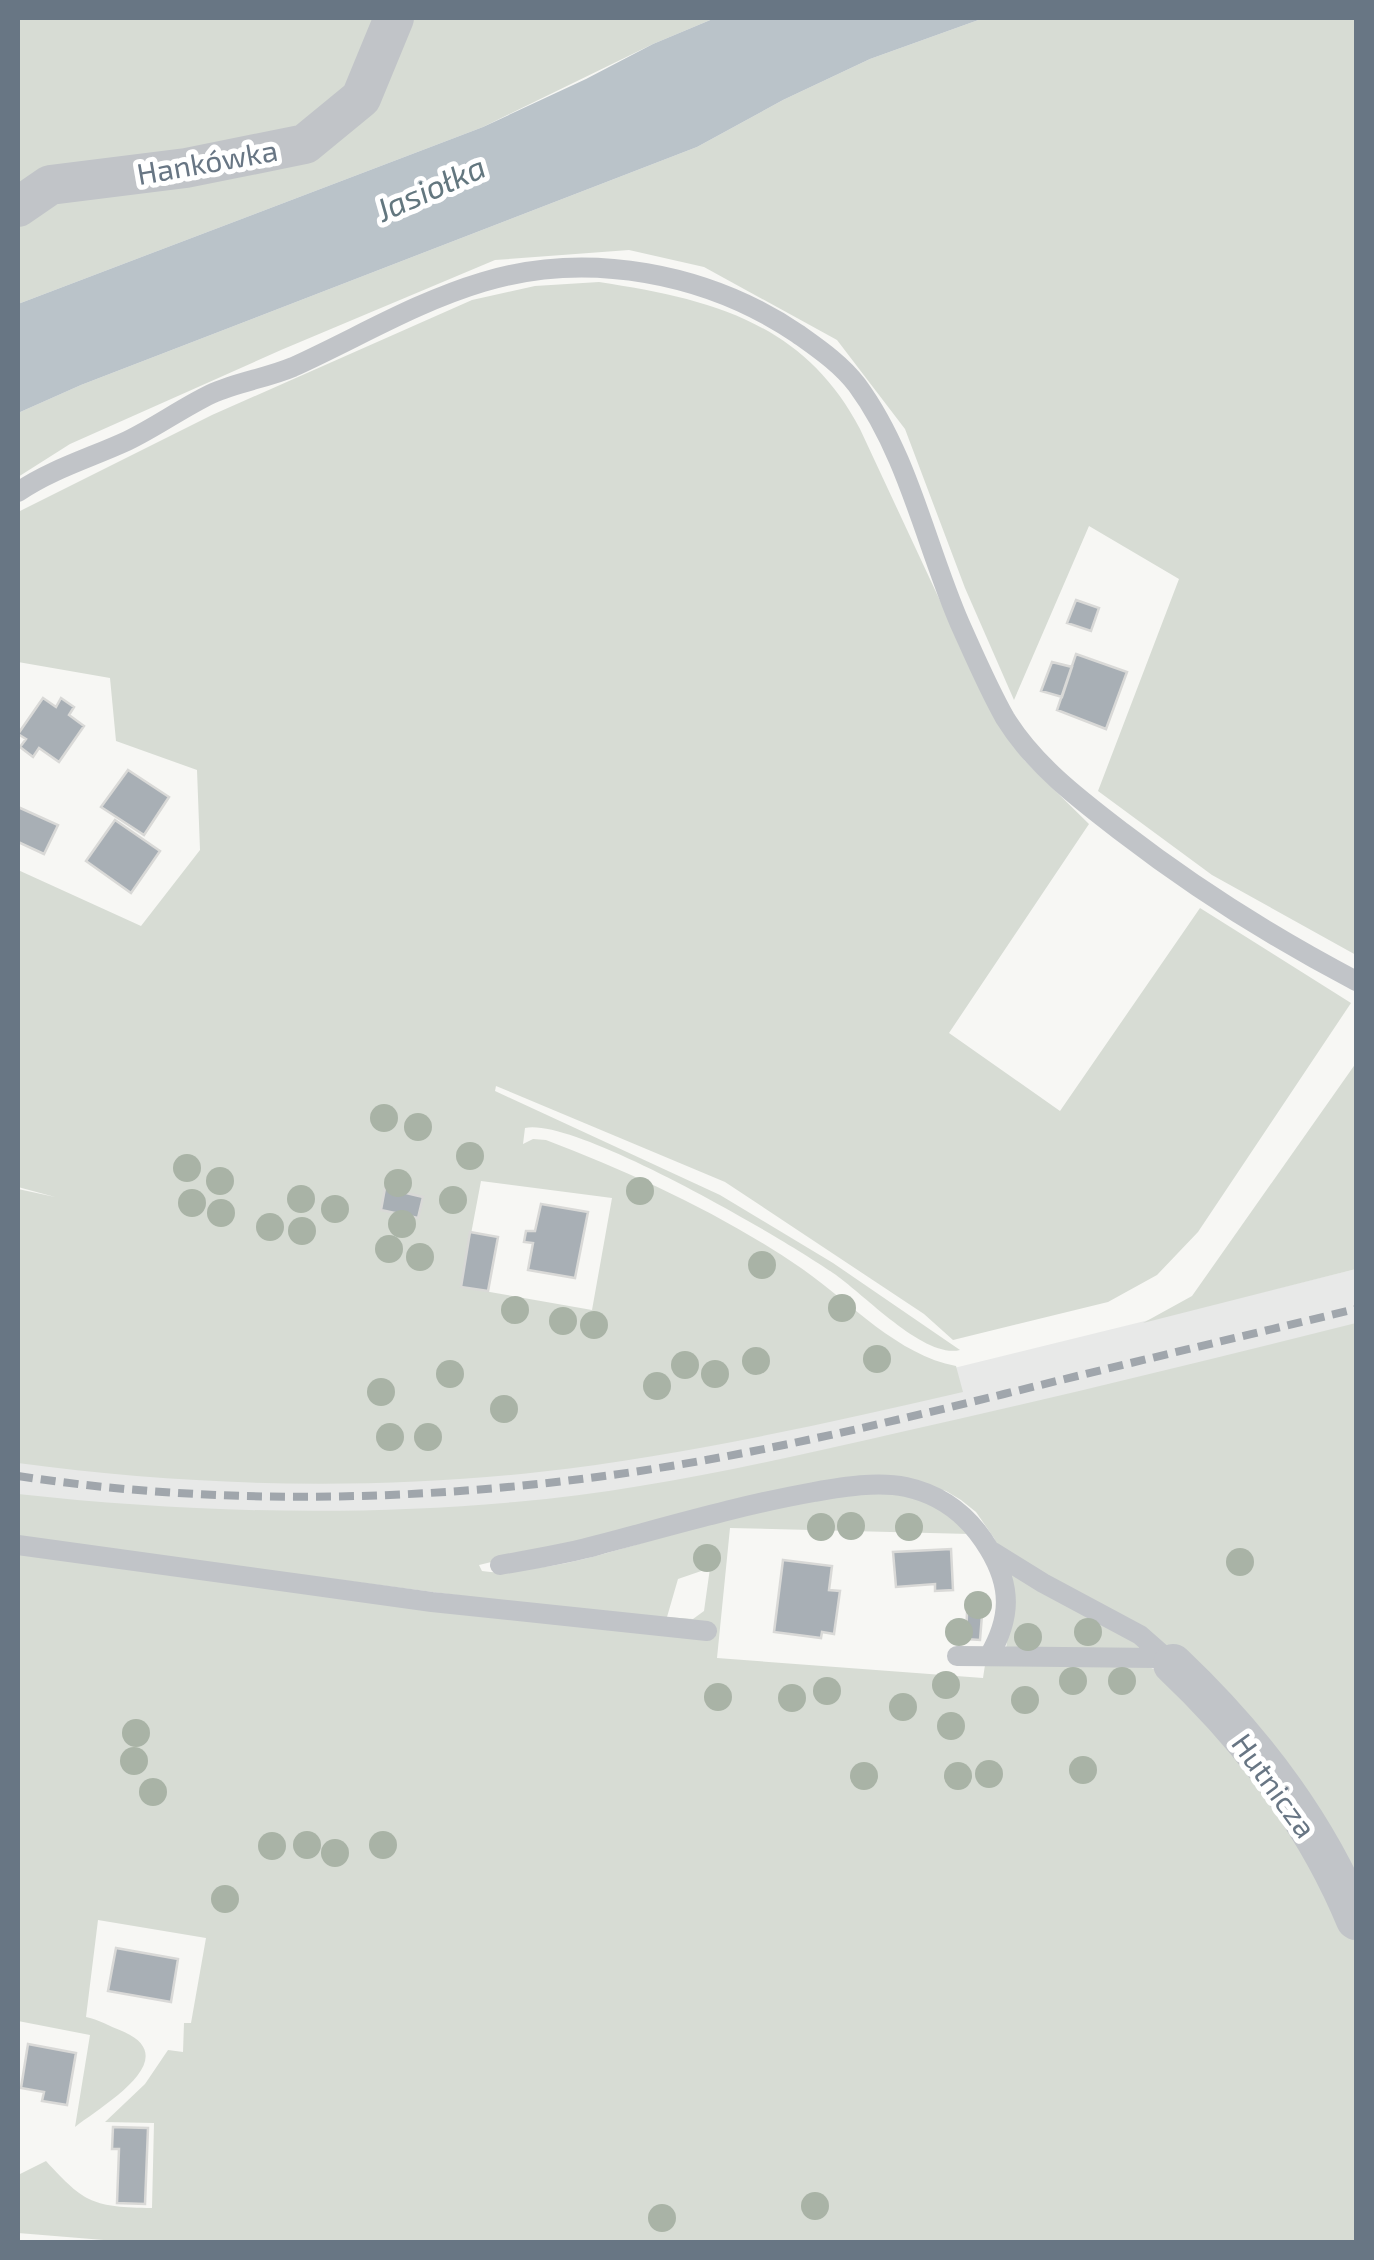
<svg xmlns="http://www.w3.org/2000/svg" width="1374" height="2260" viewBox="0 0 1374 2260" font-family="'Exo 2',sans-serif">
<style>
.built{fill:#e8e9e8}
.green{fill:#d7dcd4;fill-rule:evenodd}
.water{fill:#bac3c9}
.building{fill:#a8afb5;stroke:#d9d9d7;stroke-width:2.5}
.lines{fill:none;stroke-linecap:round;stroke-linejoin:round}
.service{stroke:#c1c4c8;stroke-width:20}
.minor{stroke:#c1c4c8;stroke-width:40}
.rail{stroke:#a0a6ac;stroke-width:8;stroke-dasharray:15 8;stroke-linecap:butt}
.tree{fill:#a9b3a6}
.labels{text-anchor:middle;dominant-baseline:central;stroke-width:10;stroke-linejoin:round;paint-order:stroke}
.street-label{font-size:30px;fill:#687684;stroke:#fff}
.water-label{font-size:32px;font-style:italic;fill:#63777f;stroke:#fff}
</style>
<rect width="100%" height="100%" fill="#f7f7f4"/>
<path class="built" d="M1356,1269V1349L622,1501L282,1523L18,1502V1453L605,1454Z"/>
<path class="green" d="M18,18H377L353,90L287,137L18,190Z
M403,18H715L653,44L483,127L18,304V216L33,206L287,158Z
M984,18H1356V955L1212,875L1098,791L1179,579L1089,526L1014,700L965,588L905,429L837,340L704,267L629,250L495,260L281,350L70,444L18,477V413L81,385L697,147L783,100L870,59Z
M599,282C710,299 804,322 860,429L991,710L1025,761L1089,824L949,1033L1060,1111L1200,908L1351,1003L1198,1232L1157,1275L1108,1302L953,1340L924,1314L725,1182L496,1086L495,1091L720,1195L833,1263L960,1350C924,1359 863,1293 833,1273C784,1239 576,1117 525,1128L523,1144L533,1139L546,1140C635,1174 722,1214 801,1268C849,1301 897,1355 956,1366L963,1392C823,1424 683,1456 539,1472C366,1491 190,1486 18,1463V1189L55,1197L18,1187V870L141,926L200,850L197,770L116,741L110,678L18,662V512L212,415L472,300L535,286ZM481,1181L612,1198L592,1310L461,1287Z
M1356,1063V1269L1143,1323L1192,1296Z
M1356,1323V1899L1177,1661L1006,1650L1013,1582L994,1538L976,1512L961,1500L946,1491L896,1477L657,1522L479,1565L482,1571C506,1575 528,1569 551,1566C649,1550 837,1465 927,1501C942,1507 957,1524 970,1534L730,1528L717,1658L983,1678L985,1665L1149,1667L1173,1677L1228,1733L1356,1935V2242H128L18,2233V2175L46,2161C85,2204 94,2207 152,2208L154,2123L105,2122L145,2084L168,2050L183,2052L184,2023H191L206,1938L98,1920L86,2017C100,2020 109,2026 122,2031C186,2058 103,2105 75,2127L90,2035L18,2021V1553L695,1626L18,1538V1494C182,1512 350,1517 515,1502C645,1491 774,1461 901,1432C1054,1398 1205,1361 1356,1323ZM710,1568L704,1611L693,1619L667,1617L678,1579Z"/>
<path class="water" d="M715,18H984L870,59L783,100L697,147L81,385L18,413V304L483,127L586,79L653,44Z"/>
<path class="building" d="M1076,600L1099,608L1091,631L1067,623Z
M1076,654L1127,672L1106,729L1057,710Z
M1052,662L1072,667L1062,697L1041,691Z
M43,698L56,707L61,698L74,707L69,715L84,726L59,762L39,748L33,757L20,747L26,739L18,734Z
M128,770L169,797L144,835L101,807Z
M18,807L58,825L44,854L18,842Z
M115,820L160,851L131,893L86,861Z
M385,1188L423,1197L418,1218L381,1210Z
M541,1204L588,1212L575,1278L528,1270L533,1243L524,1242L526,1231H535Z
M470,1232L498,1237L488,1291L461,1287Z
M951,1549L953,1590L935,1591V1584L896,1587L893,1552Z
M783,1560L832,1566L829,1590L840,1591L834,1634L822,1632L821,1638L774,1632Z
M967,1613L982,1615L980,1640L966,1639Z
M116,1948L178,1959L171,2002L108,1991Z
M28,2044L76,2053L67,2105L42,2101L44,2092L21,2088Z
M113,2127L148,2128L145,2204L117,2203L119,2149H112Z"/>
<g class="lines">
<path class="service" d="M18,492C52,469 90,458 127,441C156,427 182,408 211,394C237,382 267,378 293,367C357,338 416,302 483,282C588,250 708,273 798,334C819,349 841,364 857,385C908,454 926,546 960,624C974,655 988,688 1005,718C1034,765 1079,799 1122,832C1196,889 1274,938 1356,981
M18,1545L432,1602L707,1631
M993,1552L1043,1583L1140,1635L1173,1664
M500,1565C533,1559 566,1554 598,1545C670,1526 741,1505 814,1492C843,1487 877,1481 906,1487C943,1495 970,1517 989,1549C1012,1587 1011,1618 989,1656
M957,1656L1157,1658L1171,1663"/>
<path class="minor" d="M18,207L50,185L186,168L305,144L361,98L394,18
M1173,1664C1249,1736 1316,1823 1356,1920"/>
<path class="rail" d="M18,1476C207,1505 407,1502 597,1477C735,1459 870,1427 1004,1394C1121,1365 1239,1337 1356,1309"/>
</g>
<g class="tree">
<circle cx="384" cy="1118" r="14"/>
<circle cx="418" cy="1127" r="14"/>
<circle cx="470" cy="1156" r="14"/>
<circle cx="187" cy="1168" r="14"/>
<circle cx="220" cy="1181" r="14"/>
<circle cx="398" cy="1183" r="14"/>
<circle cx="640" cy="1191" r="14"/>
<circle cx="301" cy="1199" r="14"/>
<circle cx="453" cy="1200" r="14"/>
<circle cx="192" cy="1203" r="14"/>
<circle cx="335" cy="1209" r="14"/>
<circle cx="221" cy="1213" r="14"/>
<circle cx="402" cy="1224" r="14"/>
<circle cx="270" cy="1227" r="14"/>
<circle cx="302" cy="1231" r="14"/>
<circle cx="389" cy="1249" r="14"/>
<circle cx="420" cy="1257" r="14"/>
<circle cx="762" cy="1265" r="14"/>
<circle cx="842" cy="1308" r="14"/>
<circle cx="515" cy="1310" r="14"/>
<circle cx="563" cy="1321" r="14"/>
<circle cx="594" cy="1325" r="14"/>
<circle cx="877" cy="1359" r="14"/>
<circle cx="756" cy="1361" r="14"/>
<circle cx="685" cy="1365" r="14"/>
<circle cx="450" cy="1374" r="14"/>
<circle cx="715" cy="1374" r="14"/>
<circle cx="657" cy="1386" r="14"/>
<circle cx="381" cy="1392" r="14"/>
<circle cx="504" cy="1409" r="14"/>
<circle cx="390" cy="1437" r="14"/>
<circle cx="428" cy="1437" r="14"/>
<circle cx="851" cy="1526" r="14"/>
<circle cx="821" cy="1527" r="14"/>
<circle cx="909" cy="1527" r="14"/>
<circle cx="707" cy="1558" r="14"/>
<circle cx="1240" cy="1562" r="14"/>
<circle cx="978" cy="1605" r="14"/>
<circle cx="959" cy="1632" r="14"/>
<circle cx="1088" cy="1632" r="14"/>
<circle cx="1028" cy="1637" r="14"/>
<circle cx="1073" cy="1681" r="14"/>
<circle cx="1122" cy="1681" r="14"/>
<circle cx="946" cy="1685" r="14"/>
<circle cx="827" cy="1691" r="14"/>
<circle cx="718" cy="1697" r="14"/>
<circle cx="792" cy="1698" r="14"/>
<circle cx="1025" cy="1700" r="14"/>
<circle cx="903" cy="1707" r="14"/>
<circle cx="951" cy="1726" r="14"/>
<circle cx="136" cy="1733" r="14"/>
<circle cx="134" cy="1761" r="14"/>
<circle cx="1083" cy="1770" r="14"/>
<circle cx="989" cy="1774" r="14"/>
<circle cx="864" cy="1776" r="14"/>
<circle cx="958" cy="1776" r="14"/>
<circle cx="153" cy="1792" r="14"/>
<circle cx="307" cy="1845" r="14"/>
<circle cx="383" cy="1845" r="14"/>
<circle cx="272" cy="1846" r="14"/>
<circle cx="335" cy="1853" r="14"/>
<circle cx="225" cy="1899" r="14"/>
<circle cx="815" cy="2206" r="14"/>
<circle cx="662" cy="2218" r="14"/>
</g>
<g class="labels">
<g class="street-label">
<text transform="translate(207 161) rotate(-10)">Hankówka</text>
<text transform="translate(1275 1785) rotate(54)">Hutnicza</text>
</g>
<g class="water-label">
<text transform="translate(430 187) rotate(-24)">Jasiołka</text>
</g>
</g>
<rect width="1374" height="2260" fill="none" stroke="#687684" stroke-width="40"/>
</svg>
